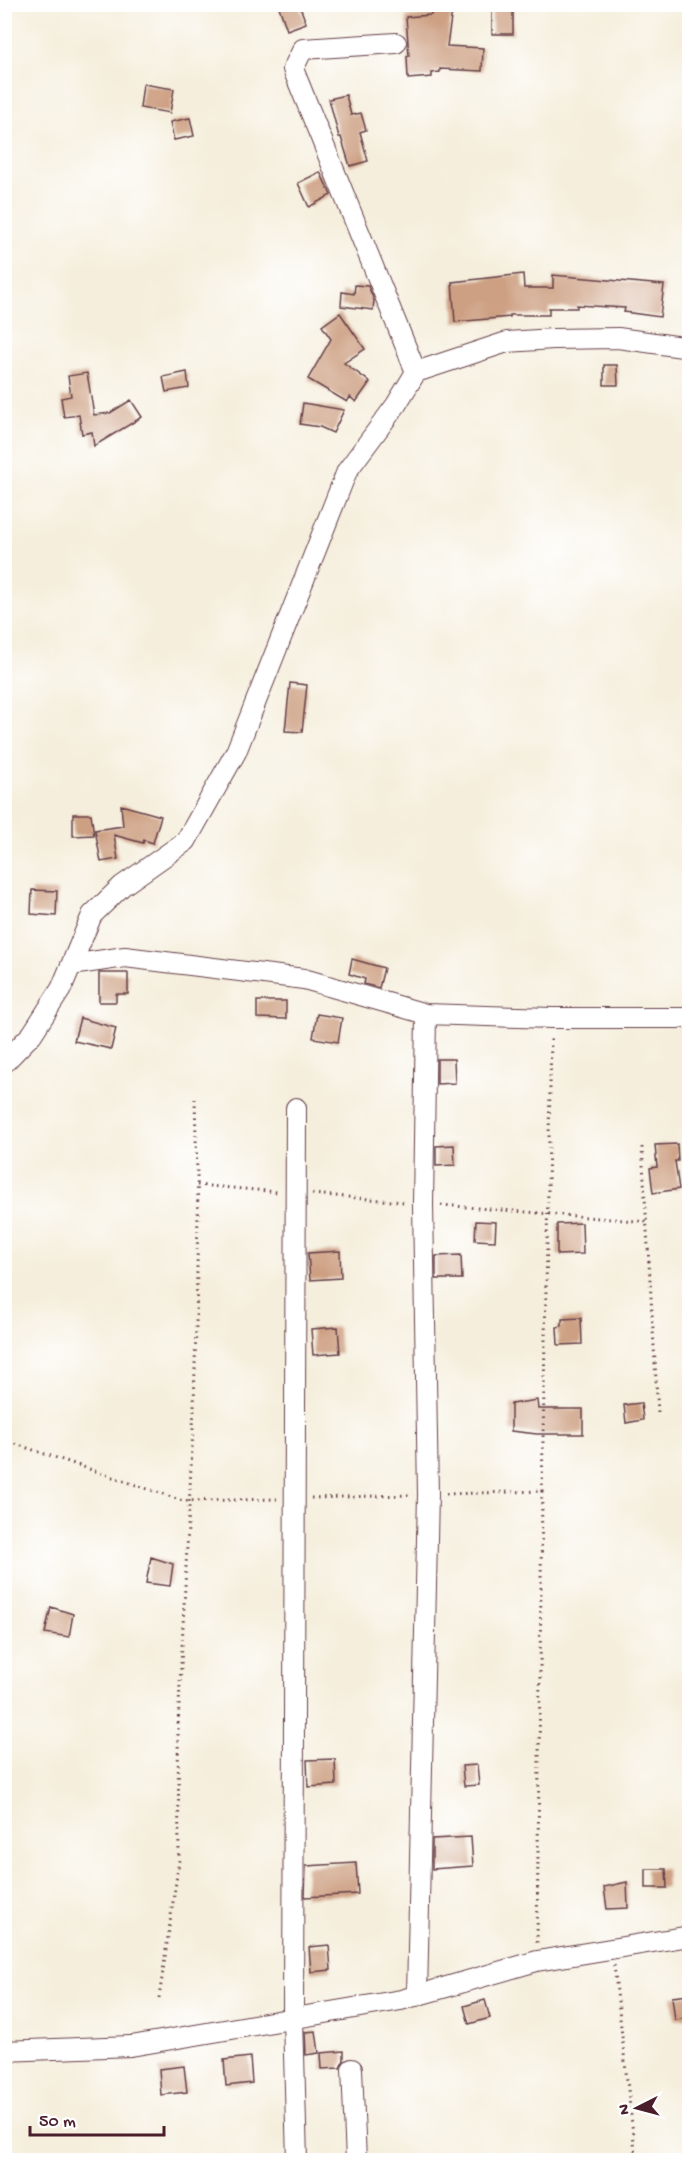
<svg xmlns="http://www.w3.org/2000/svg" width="694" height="2165" viewBox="0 0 694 2165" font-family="'Gochi Hand',sans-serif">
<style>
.building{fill:#cea083}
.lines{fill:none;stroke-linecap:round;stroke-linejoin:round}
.minor-casing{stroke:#643e46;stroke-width:22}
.path{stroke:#643e46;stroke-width:3;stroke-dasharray:1.5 4.5;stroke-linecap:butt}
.minor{stroke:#fff;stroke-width:20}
</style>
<rect width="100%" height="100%" fill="#fff"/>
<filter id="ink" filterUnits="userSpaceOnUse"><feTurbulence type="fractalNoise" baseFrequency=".0167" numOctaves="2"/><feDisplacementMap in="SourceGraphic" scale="12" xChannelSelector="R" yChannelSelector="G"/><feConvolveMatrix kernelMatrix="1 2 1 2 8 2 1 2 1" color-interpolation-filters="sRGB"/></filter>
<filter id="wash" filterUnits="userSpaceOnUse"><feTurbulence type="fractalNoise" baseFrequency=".008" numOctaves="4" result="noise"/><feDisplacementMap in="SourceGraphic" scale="24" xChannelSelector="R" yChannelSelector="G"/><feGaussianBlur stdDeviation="1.35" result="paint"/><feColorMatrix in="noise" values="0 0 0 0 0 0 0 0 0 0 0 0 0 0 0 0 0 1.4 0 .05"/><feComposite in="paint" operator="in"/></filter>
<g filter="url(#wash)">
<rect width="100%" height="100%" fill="#f5eedc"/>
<g id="blocks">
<path class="building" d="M278,4H299L306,23L287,30Z
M433,4H453L447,46L483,48L482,71L440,69V72L432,73V77L408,79L407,56H409L406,17L431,15Z
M492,7H513V34H492Z
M143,84L174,89L170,113L140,108Z
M346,95L351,115L361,113L366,130L360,132L368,161L350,166L341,137H339L329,99Z
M190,118L194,136L174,140L170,122Z
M320,172L331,195L309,207L298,183Z
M523,274L524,288H553V275L664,285L660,317L624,312L625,308L577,305V308H549V315H510V317L455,322L452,282Z
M355,285L368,286L374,300L373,310L341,306L342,292L354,294Z
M340,313L365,349L344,363L370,382L356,402L350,397L347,402L308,379L331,339L322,326Z
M604,365H617L618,385H604Z
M187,372L189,388L166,392L163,377Z
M87,373L94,415L110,413L131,400L142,417L94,446L92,432L82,434L79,415L64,417L61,398L71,396L68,376Z
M303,403L344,410L333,433L320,427L300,424Z
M290,683L307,685L302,732L285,731Z
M121,805L161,816L153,843L144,840L143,843L114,835L118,859L101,862L95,830L123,826Z
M73,814H91L94,835L73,836Z
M32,890L57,891L56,916L31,914Z
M352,959L384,968L379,988L364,984L365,979L349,974Z
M99,973H128V994H116V1002H99Z
M257,1001H286V1019L257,1018Z
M317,1014L342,1018L338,1042L313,1038Z
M80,1018L116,1028L111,1049L74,1041Z
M437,1059H454L455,1083L437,1084Z
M677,1144L678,1161H675L679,1189L653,1193L650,1168L657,1167L655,1145Z
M454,1145L455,1165L436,1166V1146Z
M476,1221L496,1222L495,1241L475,1240Z
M582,1223L583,1254L557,1255V1224Z
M340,1251L341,1278L310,1280L308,1253Z
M461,1255L462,1279H436V1256Z
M581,1318L582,1344L558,1345L557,1327L562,1326V1319Z
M338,1327L340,1353L313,1355L311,1329Z
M537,1400L538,1409H583V1434H537L511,1431V1404Z
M641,1403L643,1420L626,1423L624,1405Z
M151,1557L173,1564L170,1586L146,1583Z
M51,1607L73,1614L69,1637L45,1633Z
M335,1759L336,1785L308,1787L307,1760Z
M477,1765L479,1785L464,1786L462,1766Z
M471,1837L473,1866L432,1869V1839Z
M356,1863L358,1894L305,1897L306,1866Z
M646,1869H666L667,1888H646Z
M627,1882L628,1908L607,1909L604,1887Z
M329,1945L331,1970L311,1972L309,1947Z
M689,1995L690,2018L675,2020L672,1997Z
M485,2000L490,2018L469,2024L464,2006Z
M316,2031L319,2053L306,2055L305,2032Z
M344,2051V2060L340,2068L322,2069L321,2053Z
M250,2057L252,2083L226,2086L224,2060Z
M184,2066L187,2092L161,2095L159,2069Z"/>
</g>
</g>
<g filter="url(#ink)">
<use href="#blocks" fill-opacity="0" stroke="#643e46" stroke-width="1.5"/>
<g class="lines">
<g class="minor-casing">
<path id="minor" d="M396,43L303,49L293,69L416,372
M71,965L125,957L304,979L426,1014L552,1018H690
M4,1063L32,1034L61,989L92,915L122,886L186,841L236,752L347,471L396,405L416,372L507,342L553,339L618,338L690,348
M296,1108L293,2019L297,2160
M417,1996L428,1494L423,1204L426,1014
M4,2051L131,2046L401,2000L537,1961L690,1936
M352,2069L356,2160"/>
</g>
<path class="path" d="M642,1147L658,1413
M197,1185L279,1192
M312,1194L404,1202
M441,1205L648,1222
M4,1440L183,1501L277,1499
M542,1491L551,1037
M446,1494L542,1491L537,1943
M311,1498L409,1495
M614,1965L636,2160
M159,1998L179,1861L178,1725L194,1408L196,1324L198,1211L195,1099"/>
<use href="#minor" class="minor"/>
</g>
</g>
<rect width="694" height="2165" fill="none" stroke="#fff" stroke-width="24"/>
<g transform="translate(637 2108) rotate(264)" stroke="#ffffff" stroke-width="4.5" paint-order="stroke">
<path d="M0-4.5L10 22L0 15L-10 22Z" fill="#4a1f2b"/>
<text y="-9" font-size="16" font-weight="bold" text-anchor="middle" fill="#4a1f2b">N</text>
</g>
<path d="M30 2126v9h134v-9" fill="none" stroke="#4a1f2b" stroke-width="3"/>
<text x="39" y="2126" font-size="18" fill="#4a1f2b" stroke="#ffffff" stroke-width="4.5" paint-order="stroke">50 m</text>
</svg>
